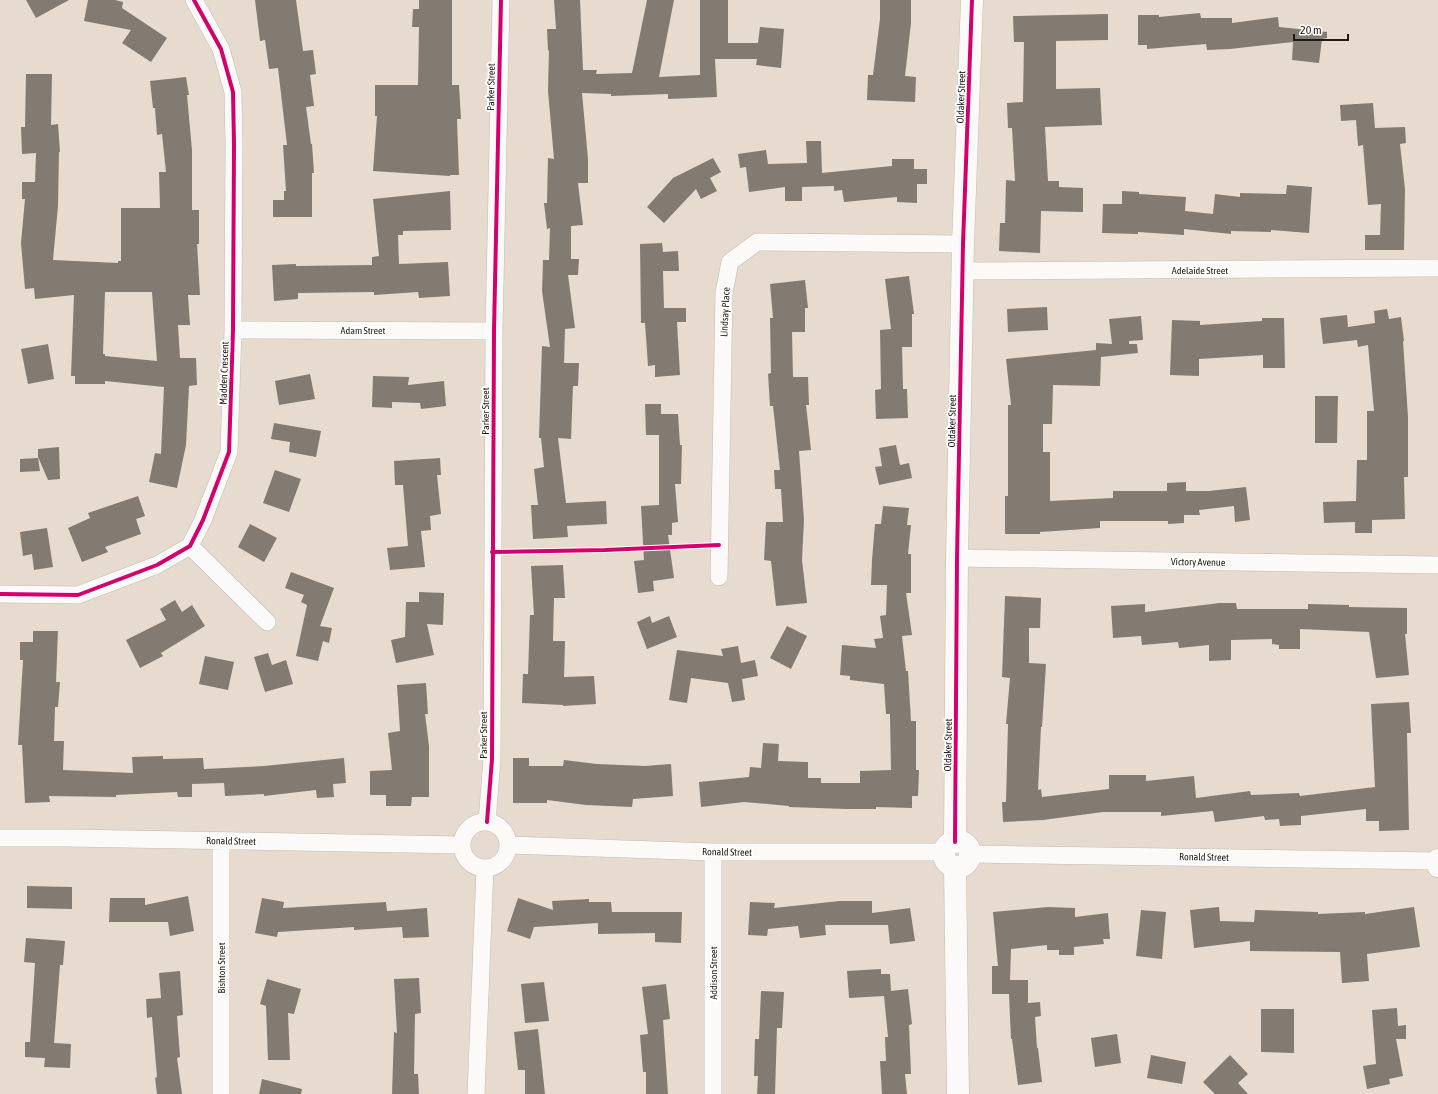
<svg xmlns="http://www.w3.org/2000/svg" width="1438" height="1094" viewBox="0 0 1438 1094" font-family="'Asap Condensed',sans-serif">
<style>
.building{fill:#837a72;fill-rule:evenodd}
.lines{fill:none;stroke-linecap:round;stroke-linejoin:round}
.minor-casing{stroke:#c4bab2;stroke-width:18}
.tertiary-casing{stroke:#c4bab2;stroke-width:23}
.minor{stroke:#fbfaf8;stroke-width:17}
.tertiary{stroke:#fbfaf8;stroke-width:22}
.cycleway-casing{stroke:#fff;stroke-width:6}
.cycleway{stroke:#d6006c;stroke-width:4}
.labels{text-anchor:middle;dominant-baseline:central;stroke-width:4;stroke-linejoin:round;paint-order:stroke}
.street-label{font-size:10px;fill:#211912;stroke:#fff}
</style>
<rect width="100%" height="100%" fill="#e7dbd0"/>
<path class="building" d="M26,0H69L36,18Z
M88,0H115L123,2L122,8L167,38L151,62L122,43L131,30L84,21Z
M255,0H296L303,51L313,50L316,74L310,75L314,106L306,107L311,144H312L314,173H312V217H273V200H284V191H286L283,145H287L278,68L269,69L265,40L260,41Z
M419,0H452V85H459L461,119H457L459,175H450V176L373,171L377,116H375V85H418L419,27H412L413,9H419Z
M554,0H580L583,70H597L596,74L632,73L647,0H674L659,77L700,75V0H728V43H758L760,27L784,29L781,68L756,65L757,59H715L717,97L668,99V94L611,96V94L582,93L588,159V183H578L583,225L571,226V259H579L578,275H568L575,328L565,329L564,363H579L578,386H573L571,439L558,438L566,503L606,501L607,524L567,526L568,537L533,539L531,505H538L534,469L544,467L541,438H539L542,346L550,347L542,291L543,260H549L550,228L547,229L544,203H547L548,158L554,159L548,91L549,50L548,51L547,29H556Z
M880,0H911V23L905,76L916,77L915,102L867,100L868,75H873L880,19Z
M1200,13L1201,18H1232V23L1278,17L1279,27L1327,32V38L1322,39L1319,63L1292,60L1293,42L1230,49L1207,50L1206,44L1147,49V45H1138V15H1159V17Z
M1108,14V40L1056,41V89L1100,88L1102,125L1045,127L1048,181H1059V187L1083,188V212L1041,211L1040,253L999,251L1000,223H1005L1006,180L1015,181L1012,128H1008L1007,103L1023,102L1024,42H1014L1013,16Z
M26,74H52L51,125L58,124L60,152H59L58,206L53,260L118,263V261H121V208H160L159,172H166L162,134L157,135L155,108H153L150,81L186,77L189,95H187L192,150V210H199V244H197L200,295H188L190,325H178L180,358H196L197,385L189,386L186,445L177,488L149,482L155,453L161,454L164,387L105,381V384H75V376H71L74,295L35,299L34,288L25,289L21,243L25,199H22V182H35L36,153L22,154L21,127H25ZM105,292H152L157,361L105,356V354H103Z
M1373,103L1375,128L1405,127L1406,143L1400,144L1405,189L1404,250H1365V235H1380L1381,204L1368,205L1363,145L1358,146L1356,120L1341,121L1340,105Z
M806,141H821L822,173L892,166V159H914V169H927V184H917V203L897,202V197L844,202L842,190L834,191V186L802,187V201H785V187L749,192L746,167L740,168L738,154L766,150L768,164L807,163Z
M713,158L721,172L710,178L717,191L701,199L696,189L664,223L647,207L673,178Z
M1287,185L1312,187L1309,233L1271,230V232L1231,231V234L1184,229V235L1138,232V234L1102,233L1103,204H1122V191L1139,192V194L1186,197L1185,211L1213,214L1215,194L1240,197V193L1286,194Z
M450,191L451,230L403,231V235H398L399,264L448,262L450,296L419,298L418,292L374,295V292L298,293V299L274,301L272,265L296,264V266L372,265V257L379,256L373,199Z
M662,243L663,252L678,251L679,271H663L664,308H686V322H677L680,375L655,377V365L648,366L645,323H641L640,244Z
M909,276L914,314H912V347H902L903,389H907L908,418L876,419L875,390L881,389L880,330L891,329L885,279Z
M805,280L808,308H805V332H792L793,377H808L809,405H806L811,450L799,451L804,520L802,560L807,603L776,606L771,561L764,560L766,522H783L781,489H775L774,470H780L773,406H770L768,374L771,373L770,318H773L770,284Z
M1047,307L1048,330L1008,332L1007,309Z
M1387,309L1389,319L1401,317L1404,341H1403L1408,417V477H1404L1405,519L1372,520V533H1355V522L1324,523L1323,502L1356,501L1357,460H1367V411H1374L1368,345L1358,347L1357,340L1323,344L1320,318L1347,315L1348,327L1375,323L1374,311Z
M1141,316L1143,340L1129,341V344H1137L1138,353L1101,357L1100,386L1053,385L1052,424H1043V452H1050V501L1113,498V491H1167V483L1186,482V491H1209L1246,487L1250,520L1235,522L1234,506L1199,510L1200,515H1184V523L1168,524V521H1100V528L1040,532V534H1005V496H1008V405H1011L1006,359L1096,350V343L1112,344L1109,319Z
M1262,318H1284L1285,368H1263V355L1199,359V376L1170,375L1172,320L1200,321V325L1262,321Z
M48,344L54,379L28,384L21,349Z
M310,374L315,399L279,405L275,381Z
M373,376L409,377L408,385L444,381L446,406L421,409L420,403L392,402V408L372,407Z
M1315,396H1338L1337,443H1315Z
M645,404H661V414H678L680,445H682L681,484H675L678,522L672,523V535H668L674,578L653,581L654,591L638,593L634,561L644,560L641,506L659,505V435H646Z
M274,423L321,431L316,457L289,452L290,442L271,439Z
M896,445L900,465L909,463L912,478L879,485L875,467L882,466L879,448Z
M59,447L60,479L48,480L38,457V449Z
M38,458L40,471L20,472V459Z
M440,458L441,475H437L441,514L430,516L431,530L421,531L425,567L390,570L387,548L408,546L403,485H395L394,461Z
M275,470L301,479L289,512L263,503Z
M138,496L145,516L136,519L141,534L105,547L108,552L82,562L68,528L90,518L88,513Z
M883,506L909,508L907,525H911L908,554H911V593H906L912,635L902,636L906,671H908L911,721H916V770H919L918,796H912V808L876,807V809H846L789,807V806L744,802L701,807L699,782L749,777L750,767L761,768L763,743L779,744L778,761L808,762V778H821V783H860V771L891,770L890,714H886L884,684L850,680V676L840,675L842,645L876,648L874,639L883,638L880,616L886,615L887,585H871L872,560L875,524H881Z
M250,524L277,538L264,562L238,547Z
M47,528L53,567L34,570L32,554L23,556L20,532Z
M563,565L565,598H554L553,641H565L564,677L594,676L596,704L563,706V705L522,703L523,674H528L530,615H534L531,566Z
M291,572L334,588L320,626L332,628L329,643L323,641L318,661L296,656L307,605L301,602L304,595L285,588Z
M419,592L444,593L443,625L427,624L434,655L396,663L391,640L405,637L406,602H419Z
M1005,596L1041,598L1040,628H1029V663L1046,664L1042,727H1041L1038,790L1041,789L1042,797L1109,789V775H1146V781L1194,776L1196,798L1250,791L1251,795L1299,793L1300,796L1375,787L1371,704L1409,702L1411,733H1407L1409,830L1379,831V821H1366V809L1301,816V825L1280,826L1279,819L1265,820L1264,816L1215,822L1213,811L1161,816V812H1103L1043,820L1003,822L1002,802H1006L1008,724H1006L1010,678L1002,677Z
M175,600L182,612L192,605L205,626L161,653L163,656L140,668L126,640L166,620L160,609Z
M1220,603H1236L1237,609H1308V604L1349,605V607L1407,608V634H1405L1409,675L1376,678L1369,632L1300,629V649H1279V645L1272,644V639L1231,640V660L1209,661V645L1179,648L1178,642L1142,645L1141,636L1113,638L1111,606L1145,604V612Z
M650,616L652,623L669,616L677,637L647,649L637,622Z
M787,626L807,636L791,669L770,658Z
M33,631H58L56,682H60L58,707H55L54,741H64L63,770L133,773L132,757L163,756V759L203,758L204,769L264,766L344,758L346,783L333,784L334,797L317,798L316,790L264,796V794L225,796L224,783L192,784V797H178L177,792L116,795V797L49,796L50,802L25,803L22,745H18L23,660H20V642H33Z
M738,646L741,663L755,660L758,676L742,679L745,700L732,702L728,683L691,678L687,703L669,700L677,650L723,656L721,649Z
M268,653L272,665L286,660L293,684L265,692L254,657Z
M205,656L234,662L228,690L199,684Z
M426,683L428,714H425L429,746V797H412L411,806H386V795H370V771L392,770L388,733L400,731L397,685Z
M513,758H529V766H563L564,760L597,764L645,766L671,764L673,796L633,799L632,807L586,805L547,800V803H513Z
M27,886L72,887V909L27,908Z
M188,896L194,931L170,936L168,922H109L110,898H145V905Z
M262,898L284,902L283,908L386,902L387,911L427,908L429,937L403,938L402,927L354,930V927L278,932L277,937L255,933Z
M518,898L553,910L552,901L589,899V902H611L612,912H682L681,943L655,942V933L598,934V923L534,927L530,939L507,931Z
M840,901H872V913L910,908L915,941L890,944L888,925H825L826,935L800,938L798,926L768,929L767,936L748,935L750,902L775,903L774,908Z
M1048,907L1075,908V917L1108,913L1110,939H1103L1104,944L1074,947V955H1059V950H1047V945L1011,949L1010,980H1028V1003L1040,1002L1041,1016L1035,1017L1037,1048H1038L1042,1082L1018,1085L1012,1039H1011L1009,994H992V966H998L993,912Z
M1219,907L1220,921L1254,922L1255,910L1318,912V914L1365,912V914L1414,907L1420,947L1367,954L1369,981L1342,983L1340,952L1250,951V941L1194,948L1190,910Z
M1141,910L1166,912L1162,959L1136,956Z
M26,938L65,941L63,965H60L54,1043L71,1044L70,1068L44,1067L45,1058L25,1057V1042H30L35,963L24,962Z
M881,969V974H890L891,991L908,989L912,1024L909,1025L911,1074H905L907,1094H882L880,1061H886L885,1037H888L884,996L849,998L847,971Z
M180,971L183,1015L177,1016L180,1057L177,1058L182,1094H157L155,1078L157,1077L152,1017L147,1018L146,999L161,998L159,973Z
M419,978L421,1013L415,1014L414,1074H418L419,1094H392L394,1032L397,1033L394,979Z
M267,979L301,989L294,1014L288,1013L290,1060H268L266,1006L260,1004Z
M544,982L549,1021L525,1023L521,984Z
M666,984L670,1019L663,1020L668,1094H646V1072H643L640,1035L648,1034L642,987Z
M761,991L784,992L782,1028H777L775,1094H757L758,1076H754L755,1039H759Z
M1397,1008L1398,1026L1406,1025V1039H1396L1403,1076L1389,1079L1390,1084L1367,1089L1363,1066L1376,1064L1372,1010Z
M1261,1009H1294V1053L1261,1052Z
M538,1029L545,1094H525V1070H518L514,1032Z
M1117,1034L1121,1063L1095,1067L1091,1038Z
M1151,1055L1186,1062L1182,1084L1147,1078Z
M1230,1055L1248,1074L1238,1083L1248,1094H1215L1203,1082Z
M262,1079L302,1089L301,1094H259Z"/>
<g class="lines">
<g class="minor-casing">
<path id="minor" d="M963,271L1438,268
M233,330L494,331
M190,546L267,622
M957,558L1438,565
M719,577L724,293L730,262L757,242L963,244
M0,594L78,595L157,565L190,546L203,520L229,452L233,330L234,144L233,92L221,49L194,0
M462 845a23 23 0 1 1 46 0a23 23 0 1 1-46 0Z
M487,822L492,759L494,331L501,0
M0,838H67L462,845
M221,841V1094
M509,845L713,852H944
M713,852V1094
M970,854L1438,861
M476,1094L485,868"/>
</g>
<g class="tertiary-casing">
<path id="tertiary" d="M944 854a13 13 0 1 1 26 0a13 13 0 1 1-26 0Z
M955,842L957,558L963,244L972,0
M1438,860V866
M955,867L958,1094"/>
</g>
<use href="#minor" class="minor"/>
<use href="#tertiary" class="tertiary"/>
<g class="cycleway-casing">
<path id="cycleway" d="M492,552L605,550L719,545
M0,594L78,595L157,565L190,546L203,520L229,452L233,330L234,144L233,92L221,49L194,0
M487,822L492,759L494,331L501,0
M955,842L957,558L963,244L972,0"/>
</g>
<use href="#cycleway" class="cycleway"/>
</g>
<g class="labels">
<g class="street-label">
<text transform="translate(491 87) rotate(-89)">Parker Street</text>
<text transform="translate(961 97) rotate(-88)">Oldaker Street</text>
<text x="1200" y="270">Adelaide Street</text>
<text transform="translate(725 312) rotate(-87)">Lindsay Place</text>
<text x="363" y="330">Adam Street</text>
<text transform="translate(224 373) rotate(-88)">Madden Crescent</text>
<text transform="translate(485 411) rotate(-90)">Parker Street</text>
<text transform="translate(952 421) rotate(-89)">Oldaker Street</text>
<text transform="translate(1198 562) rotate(1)">Victory Avenue</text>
<text transform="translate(483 735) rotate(-90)">Parker Street</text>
<text transform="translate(948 745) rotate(-89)">Oldaker Street</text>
<text transform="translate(231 841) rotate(1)">Ronald Street</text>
<text transform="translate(727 852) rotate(1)">Ronald Street</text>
<text transform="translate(1204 857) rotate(1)">Ronald Street</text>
<text transform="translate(221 968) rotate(-90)">Bishton Street</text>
<text transform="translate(713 973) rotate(-90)">Addison Street</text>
</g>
</g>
<path d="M1294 34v6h54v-6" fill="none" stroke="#211912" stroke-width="2"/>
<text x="1300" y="34" font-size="12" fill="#211912" stroke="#ffffff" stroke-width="3" paint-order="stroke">20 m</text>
</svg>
